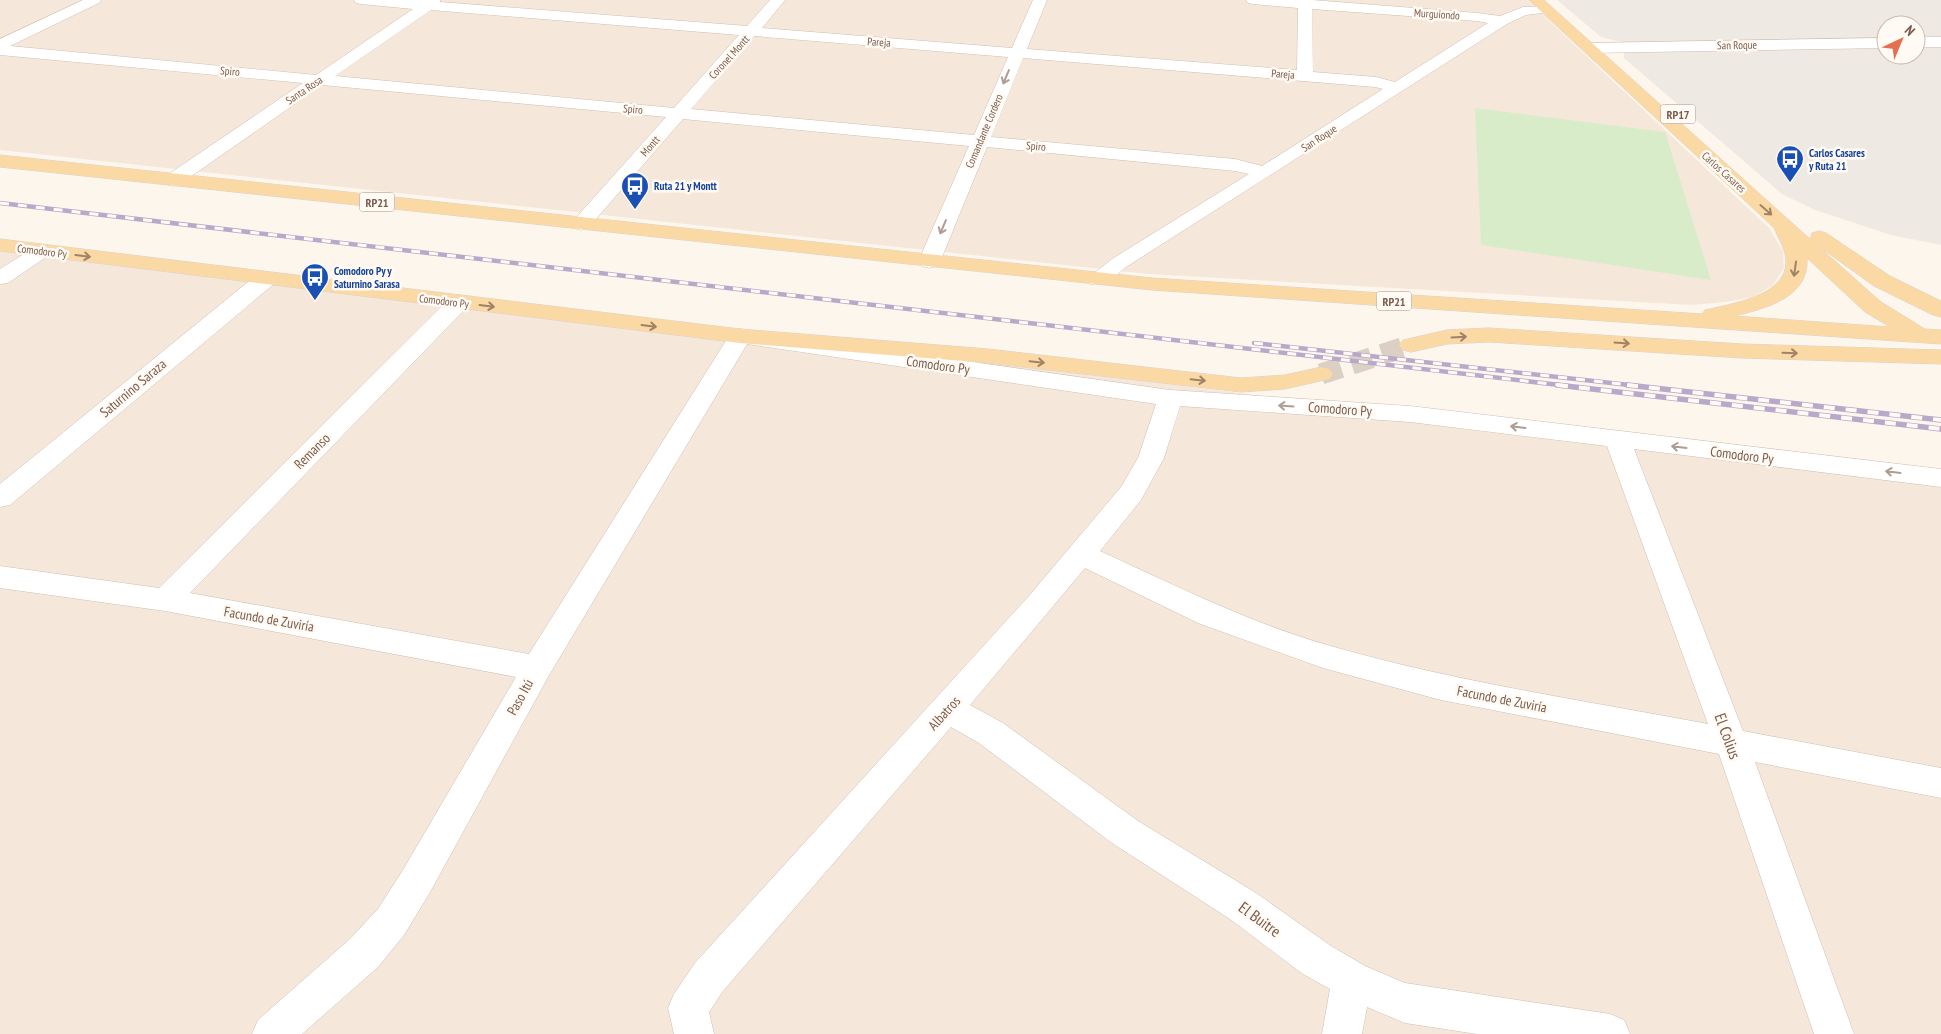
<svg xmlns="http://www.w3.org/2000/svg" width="1941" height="1034" viewBox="0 0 1941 1034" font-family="'PT Sans Narrow',sans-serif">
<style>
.residential{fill:#f5e8da}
.industrial{fill:#efe9e4}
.green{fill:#d8ecc9}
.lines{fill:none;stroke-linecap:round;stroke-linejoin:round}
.major-tunnel{stroke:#dcd0c4;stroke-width:21;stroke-dasharray:21 11;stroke-linecap:butt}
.minor-casing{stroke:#d1beb0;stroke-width:1}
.major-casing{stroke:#dad1cd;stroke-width:1}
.minor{fill:#fff;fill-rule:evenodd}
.major{fill:#fbd9a5;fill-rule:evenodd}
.rail-far1-casing{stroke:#b9a8c9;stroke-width:4.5}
.rail-casing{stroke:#b9a8c9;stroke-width:5.5}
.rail-far1{stroke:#fffaf3;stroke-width:3;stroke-dasharray:9;stroke-linecap:butt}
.rail{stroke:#fffaf3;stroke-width:4;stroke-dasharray:11;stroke-linecap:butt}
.oneway{stroke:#af9d94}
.oneway2{stroke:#a18267}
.labels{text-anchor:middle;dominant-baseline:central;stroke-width:5;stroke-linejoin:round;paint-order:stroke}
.far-street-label{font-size:11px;fill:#7a5c4d;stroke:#fffaf3}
.far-transit-label{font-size:11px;font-weight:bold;fill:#164399;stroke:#fffaf3;text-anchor:start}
.shield{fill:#fffaf3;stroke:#a28b7f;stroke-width:1}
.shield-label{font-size:12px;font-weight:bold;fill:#7a5c4d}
.street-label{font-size:14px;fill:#7a5c4d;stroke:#fffaf3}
.near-street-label{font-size:16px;fill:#7a5c4d;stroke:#fffaf3}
</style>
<rect width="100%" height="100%" fill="#fdf6ec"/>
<path class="residential" d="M0,0H1527L1769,228L1783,251L1784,268L1773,285L1753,297L1725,302L1691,305L1148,274L0,150Z
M0,239L1941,480V1034H0Z"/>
<path class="industrial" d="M1557,0H1941V38L1916,39V25H1886V39L1629,44L1601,37Z
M1941,45V245L1891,235L1815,210L1782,194L1624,58V52L1886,46V55H1916V46Z"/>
<path class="green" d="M1475,108L1665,132L1711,280L1481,245Z"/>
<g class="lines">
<path class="major-tunnel" d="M1321,374L1411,345"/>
<g class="minor-casing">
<path id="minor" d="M83,0H101L99,3L10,46L316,75L413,9L361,4L356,3L354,0H440V2L747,26L770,0H785L762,28L1012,48L1033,0H1047L1027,49L1297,70L1298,8L1253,4L1248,3L1246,0H1312L1477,13L1500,16L1523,7L1550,6L1552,9L1550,12L1526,15L1507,24L1126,267C1115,276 1106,287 1090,284L1087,279L1112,259L1249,174L1235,171L987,147L940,262L936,266L929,268L922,266L918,262L969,146L683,119L588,228L581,230L574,228L571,224L574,220L666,117L322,85L180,184L173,186L166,184L164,180L166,176L303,83L0,55V39ZM1312,9L1477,21L1488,23L1395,82L1376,77L1313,72ZM431,10L739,35L674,108L335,76ZM754,36L1008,57L974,135L691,109ZM1023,58L1375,87L1383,89L1262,166L1235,159L991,137Z
M1916,37H1941V47H1916Z
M1886,38V48L1589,53L1583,51L1581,48L1583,45L1589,43Z
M42,245L49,247L52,251L49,255L8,283L0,284V269L35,247Z
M267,272L275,273L278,278L275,283L10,505L0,507V484L259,273Z
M459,295L467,297L470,302L467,307L190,593L529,654L729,336L732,331L740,329L1170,390L1410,406L1941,469V487L1634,449L1743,731L1941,768V798L1755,762L1854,1034H1814L1719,754L1441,700L1323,668L1198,623L1085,568L970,705L1003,723L1138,821L1256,893L1331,946L1365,966L1405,983L1610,1014L1624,1020L1630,1034H1477L1405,1023L1367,1007L1362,1034H1322L1330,989L1303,974L1230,919L1112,843L979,743L951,727L723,991L709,1012L714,1034H674L668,1008L674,994L695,963L1029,596L1121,487L1138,458L1156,404L747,344L548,677L429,894L404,935L378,967L302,1034H252L258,1020L350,939L378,909L403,870L516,677L165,611L0,588V566L159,588L451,297ZM1180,406L1410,422L1607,446L1708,724C1581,700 1451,681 1327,645C1248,622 1174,585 1100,551L1141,500L1164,458Z"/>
</g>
<g class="major-casing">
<path id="major" d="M1529,0H1544L1810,239L1812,233L1819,231L1826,233L1890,276L1941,301V317L1933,315L1874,286L1817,245L1881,302L1925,329L1941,330V344L1152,290L0,167V155L1152,278L1702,314L1705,310C1731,304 1787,296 1786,261C1786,250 1778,238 1774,228ZM1807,258L1865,312L1890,327L1734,316C1764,309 1810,298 1807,258Z
M0,239L740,329L988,349L1241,378L1285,375L1321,367L1329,369L1333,374L1329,379L1285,389L1241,392L988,363L740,343L0,251Z
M1489,328L1742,344L1941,350V364L1742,358L1489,342L1447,344L1411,352L1403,350L1399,345L1403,340L1447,330Z"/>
</g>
<use href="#minor" class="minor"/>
<use href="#major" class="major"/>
<g class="rail-far1-casing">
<path id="rail-far1" d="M0,203L1568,386
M1254,343L1638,386"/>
</g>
<g class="rail-casing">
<path id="rail" d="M1557,385L1941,429
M1627,385L1941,420"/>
</g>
<use href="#rail-far1" class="rail-far1"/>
<use href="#rail" class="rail"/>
</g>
<defs><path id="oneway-shaft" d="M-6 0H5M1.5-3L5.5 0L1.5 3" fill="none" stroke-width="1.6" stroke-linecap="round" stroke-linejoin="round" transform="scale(1.25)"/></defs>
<g class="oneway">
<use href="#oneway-shaft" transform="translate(1006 77) rotate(113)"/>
<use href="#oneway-shaft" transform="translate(943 227) rotate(113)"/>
<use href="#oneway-shaft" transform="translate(1286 406) rotate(-176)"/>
<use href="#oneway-shaft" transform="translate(1518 427) rotate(-173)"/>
<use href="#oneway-shaft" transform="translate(1679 447) rotate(-173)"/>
<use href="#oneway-shaft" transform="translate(1893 472) rotate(-173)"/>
</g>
<g class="oneway2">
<use href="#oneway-shaft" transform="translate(1766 210) rotate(41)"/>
<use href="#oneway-shaft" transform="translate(83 256) rotate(7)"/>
<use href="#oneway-shaft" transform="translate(1795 269) rotate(98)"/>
<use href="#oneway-shaft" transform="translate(487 306) rotate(7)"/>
<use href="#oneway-shaft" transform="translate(649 326) rotate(7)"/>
<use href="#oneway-shaft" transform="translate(1459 337) rotate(-3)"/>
<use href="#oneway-shaft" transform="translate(1622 343) rotate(4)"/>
<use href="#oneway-shaft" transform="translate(1790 353) rotate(2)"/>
<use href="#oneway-shaft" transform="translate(1037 362) rotate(6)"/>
<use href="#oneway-shaft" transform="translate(1198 380) rotate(6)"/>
</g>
<defs>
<g id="bus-pin" transform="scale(1.4375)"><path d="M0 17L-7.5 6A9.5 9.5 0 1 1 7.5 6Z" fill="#1a4fb4" stroke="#fffaf3"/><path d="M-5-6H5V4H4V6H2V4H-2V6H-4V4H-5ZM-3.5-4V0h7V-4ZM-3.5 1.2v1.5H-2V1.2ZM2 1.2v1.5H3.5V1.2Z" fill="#fff"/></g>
</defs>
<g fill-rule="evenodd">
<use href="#bus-pin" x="1790" y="159"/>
<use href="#bus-pin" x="635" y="186"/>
<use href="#bus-pin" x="315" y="277"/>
</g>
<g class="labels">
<g class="far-street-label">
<text transform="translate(1437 14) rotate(4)">Murguiondo</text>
<text transform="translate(879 42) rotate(4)">Pareja</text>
<text transform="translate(1737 45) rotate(-1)">San Roque</text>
<text transform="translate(729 57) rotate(-48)">Coronel Montt</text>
<text transform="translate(230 71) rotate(5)">Spiro</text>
<text transform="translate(1283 74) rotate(5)">Pareja</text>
<text transform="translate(304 90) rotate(-34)">Santa Rosa</text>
<text transform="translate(633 109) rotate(5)">Spiro</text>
<text transform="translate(984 131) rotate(-67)">Comandante Cordero</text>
<text transform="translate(1319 138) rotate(-33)">San Roque</text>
<text transform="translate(650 146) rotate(-49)">Montt</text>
<text transform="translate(1036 146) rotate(5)">Spiro</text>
<text transform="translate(1724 172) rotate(42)">Carlos Casares</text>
<text transform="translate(42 251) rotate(7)">Comodoro Py</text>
<text transform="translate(444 301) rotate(7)">Comodoro Py</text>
</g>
<g class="far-transit-label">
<text x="1809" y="153">Carlos Casares<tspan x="1809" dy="13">y Ruta 21</tspan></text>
<text x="654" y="186">Ruta 21 y Montt</text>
<text x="334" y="271">Comodoro Py y<tspan x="334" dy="13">Saturnino Sarasa</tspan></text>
</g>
<g class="shield">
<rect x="1660.5" y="104.5" width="35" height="19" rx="4"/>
<rect x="359.5" y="192.5" width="35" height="19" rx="4"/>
<rect x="1376.5" y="291.5" width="35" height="19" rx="4"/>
</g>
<g class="shield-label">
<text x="1678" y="114">RP17</text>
<text x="377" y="202">RP21</text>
<text x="1394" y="301">RP21</text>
</g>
<g class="street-label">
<text transform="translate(938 365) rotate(8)">Comodoro Py</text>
<text transform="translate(133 388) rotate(-40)">Saturnino Saraza</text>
<text transform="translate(1340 409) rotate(4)">Comodoro Py</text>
<text transform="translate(312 451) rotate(-45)">Remanso</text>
<text transform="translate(1742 455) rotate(7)">Comodoro Py</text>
<text transform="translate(269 619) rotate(10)">Facundo de Zuviría</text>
<text transform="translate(520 697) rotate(-61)">Paso Itú</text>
<text transform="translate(1502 699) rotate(11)">Facundo de Zuviría</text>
<text transform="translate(944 713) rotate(-48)">Albatros</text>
</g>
<g class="near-street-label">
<text transform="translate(1728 736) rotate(70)">El Colius</text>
<text transform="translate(1260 919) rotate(36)">El Buitre</text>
</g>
</g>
<g transform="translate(1901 40) rotate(44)"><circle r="24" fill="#fffaf3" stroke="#cabbb1"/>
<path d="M0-4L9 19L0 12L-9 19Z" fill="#e76f51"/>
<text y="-8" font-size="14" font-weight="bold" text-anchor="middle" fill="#7a5c4d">N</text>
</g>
</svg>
